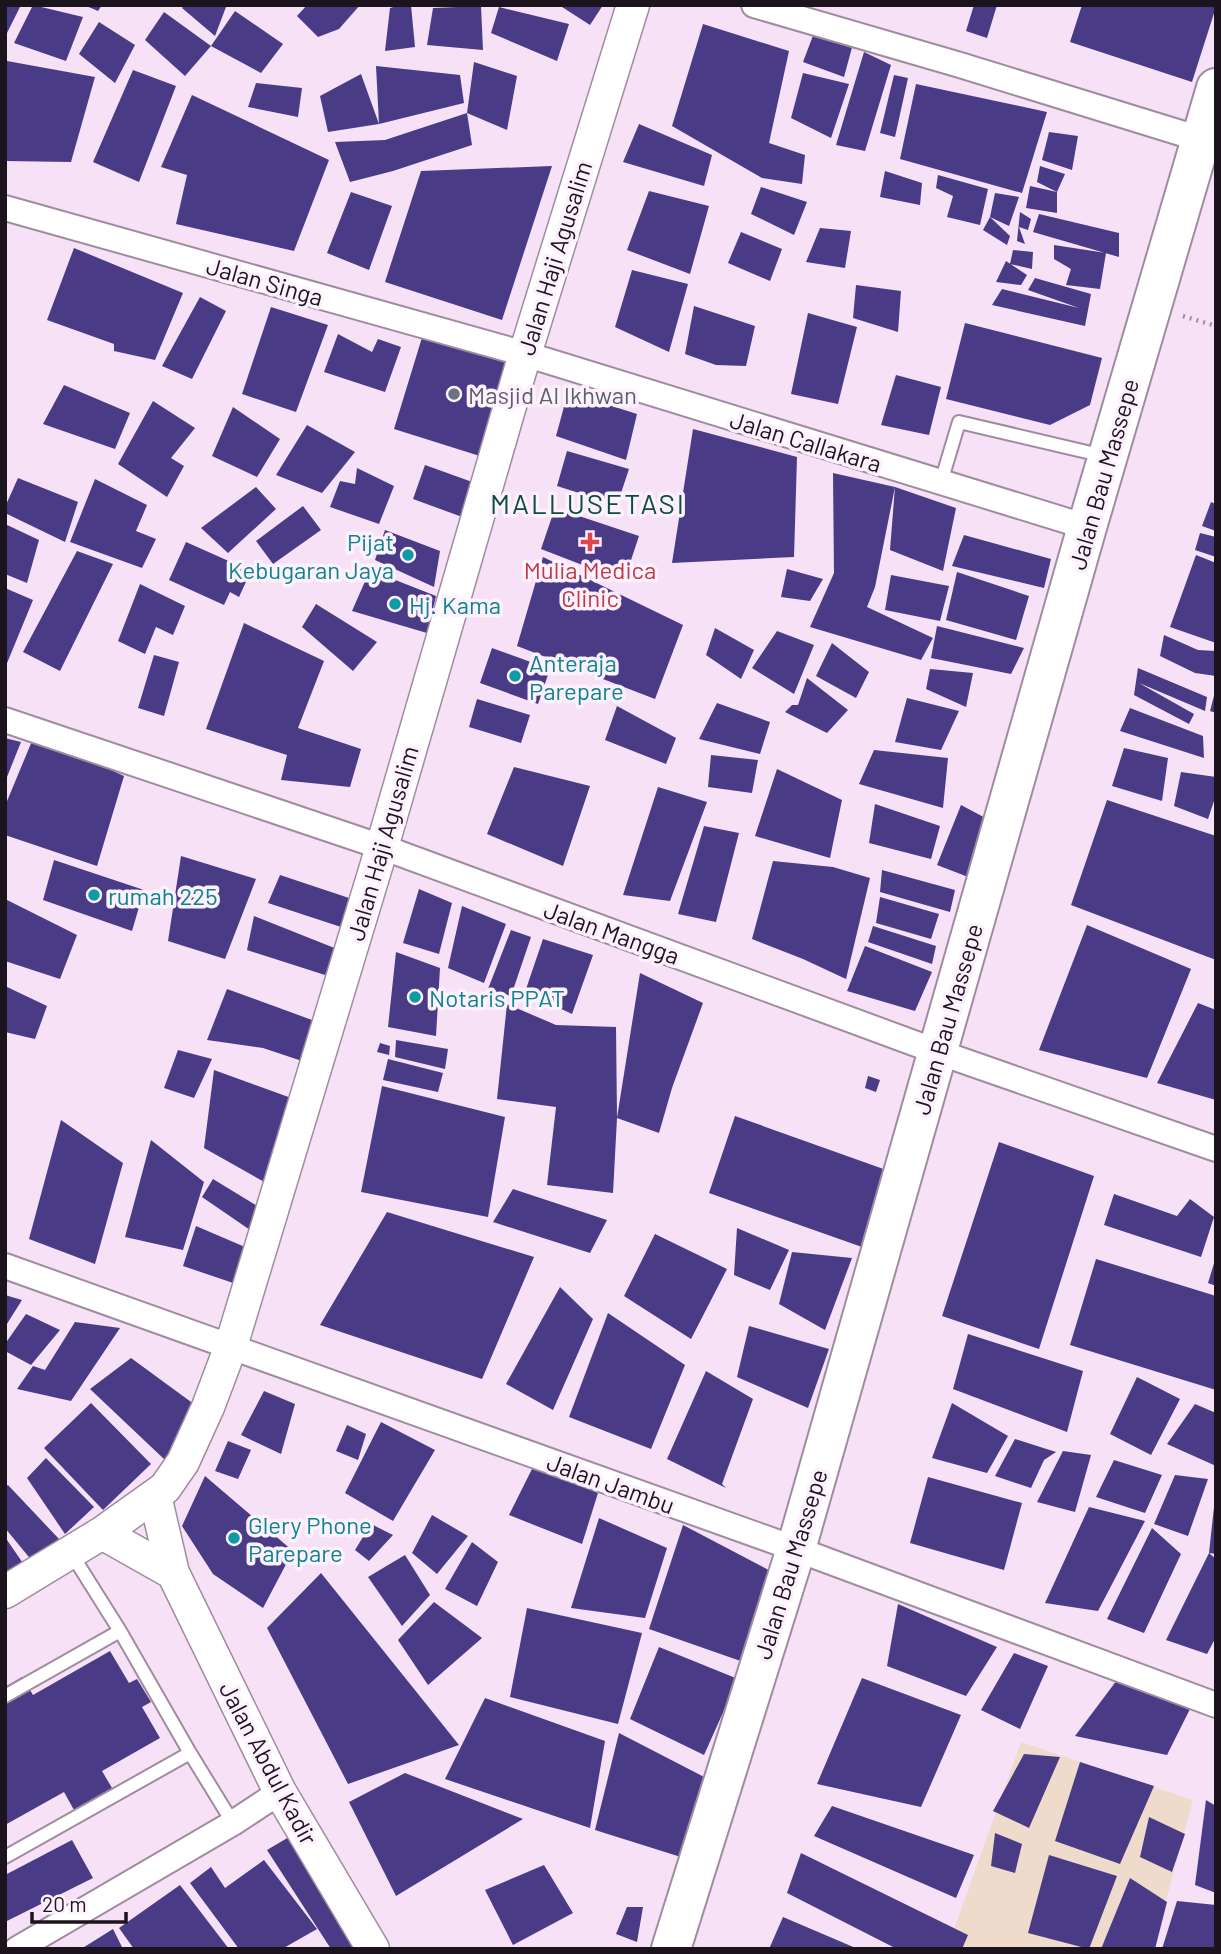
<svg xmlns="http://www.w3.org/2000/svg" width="1221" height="1954" viewBox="0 0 1221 1954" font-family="Barlow,sans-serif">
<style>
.commercial{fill:#eedbcb}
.building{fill:#4a3b87}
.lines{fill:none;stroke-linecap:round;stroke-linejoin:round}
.service-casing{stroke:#a08ca0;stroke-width:16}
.minor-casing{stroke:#a08ca0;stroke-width:28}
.tertiary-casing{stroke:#a08ca0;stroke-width:35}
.trunk-casing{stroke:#a08ca0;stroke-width:42}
.path{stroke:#9f8fa0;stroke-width:4.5;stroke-dasharray:2 5;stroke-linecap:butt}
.service{stroke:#fff;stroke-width:12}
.minor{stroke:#fff;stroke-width:24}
.tertiary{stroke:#fff;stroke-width:32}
.trunk{stroke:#fff;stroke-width:38}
.worship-dot{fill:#6b7280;stroke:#fef1fe;stroke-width:2.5}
.health-dot{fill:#e0444e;stroke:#fef1fe;stroke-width:2.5}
.culture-dot{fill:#0f9aa8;stroke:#fef1fe;stroke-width:2.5}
.labels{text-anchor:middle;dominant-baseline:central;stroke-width:7;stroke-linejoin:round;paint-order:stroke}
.street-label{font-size:24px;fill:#1c141c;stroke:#fef1fe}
.worship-label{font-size:24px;fill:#5b616d;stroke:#fef1fe;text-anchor:start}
.culture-label{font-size:24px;fill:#0d838f;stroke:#fef1fe;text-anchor:start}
.health-label{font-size:24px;fill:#be3a42;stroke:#fef1fe}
.quarter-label{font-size:28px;letter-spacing:2px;fill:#0c4a45;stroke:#fef1fe}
</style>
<rect width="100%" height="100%" fill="#f6e1f7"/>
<path class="commercial" d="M1021,1742L1193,1800L1153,1949H947Z"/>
<path class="building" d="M5,5H21L5,37Z
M33,5L83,17L66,61L14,43Z
M84,5H102L98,11Z
M184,5L226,7L215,36L182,8Z
M307,5H360L339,29L318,37L297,16Z
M400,5H411L415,47L385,51L390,8Z
M559,5H603L590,25Z
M974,5H997L987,38L966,31Z
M1082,5H1216V7L1192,82L1070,42Z
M481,6L483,50L427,45L433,8Z
M499,7L569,24L557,61L491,33Z
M235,11L283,44L261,73L211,46Z
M164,12L211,46L185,76L145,40Z
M99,22L135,45L115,83L79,54Z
M703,24L789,51L769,143L805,155L802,184L762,178L672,126Z
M814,33L854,40L844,77L803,62Z
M864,52L891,65L865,151L836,145Z
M7,61L95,77L71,162L5,161V79Z
M474,62L517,76L507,130L467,113Z
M376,66L460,75L464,103L379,124Z
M133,70L176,86L139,182L93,162Z
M803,73L849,84L831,138L791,118Z
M361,74L379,124L328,132L320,96Z
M894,75L908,78L895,137L880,133Z
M256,83L302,88L298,117L248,107Z
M916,84L1047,112L1022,193L900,159Z
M192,95L329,160L294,251L176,224L187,175L161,167Z
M467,113L472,145L393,171L350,182L335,142L385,140Z
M639,124L712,155L704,186L623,162Z
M1049,132L1078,136L1072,170L1042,160Z
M552,166L502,320L385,282L421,171Z
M1040,166L1065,174L1057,192L1037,182Z
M885,171L922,183L920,205L880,197Z
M938,175L988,189L980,225L947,217L953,196L936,188Z
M1030,186L1057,192V213L1026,208Z
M761,187L807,202L794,235L751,214Z
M649,191L709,206L690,274L627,250Z
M351,192L392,206L369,270L327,253Z
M995,193L1019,197L1009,226L990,217L1010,236L1007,245L983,230L990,217Z
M1020,212L1031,219L1028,230L1019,227L1025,244L1017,241Z
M1039,214L1119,233V257L1033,232Z
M820,228L851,231L845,268L806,262Z
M741,232L782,249L770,281L728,263Z
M1054,245L1106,253L1100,289L1066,285L1071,269L1054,259Z
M74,248L183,293L155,360L114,351V344L47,320Z
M1013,250L1033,252L1032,269L1010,264Z
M1006,261L1027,275L1021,285L996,282Z
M632,270L688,284L669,352L615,327Z
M1035,278L1091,294L1085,326L992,305L1002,289L1079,308L1028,290Z
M856,285L901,291L898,332L853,318Z
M200,297L226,311L192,379L162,366Z
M694,306L755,326L746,366L716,365L685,354Z
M271,307L328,325L296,412L242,394Z
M808,313L857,327L838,404L791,394Z
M965,323L1102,358L1090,405L1050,425L946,399Z
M424,331L514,359L483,457L394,429Z
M338,334L372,352L378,339L401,347L385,392L324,372Z
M896,375L941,387L929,435L881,425Z
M64,385L130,413L115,449L43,424Z
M568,392L637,414L626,460L556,436Z
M153,401L195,428L171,458L184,466L167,497L118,464Z
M233,407L280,439L257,477L212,456Z
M307,425L355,452L322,493L276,475Z
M693,429L797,457L794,557L672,563Z
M567,451L629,469L617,505L557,486Z
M425,465L475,483L465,518L413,499Z
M357,468L394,486L379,524L330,507L340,481L355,484Z
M833,473L895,487L875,587L867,607L933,638L921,660L810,627L834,573Z
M18,478L78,502L65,542L5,513V507Z
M95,479L147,505L136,531L156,539L142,568L70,542Z
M256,487L276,509L228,553L201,528Z
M895,487L956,508L943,571L890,550Z
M1211,502L1216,504V531L1202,526Z
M303,506L321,530L273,564L256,541Z
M555,508L639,536L624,581L541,549Z
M5,524L39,540L27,583L5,574Z
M385,530L440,551L434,587L375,560Z
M1200,533L1216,537V557L1195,550Z
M964,535L1051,559L1044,588L952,566Z
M186,542L251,571L239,597L230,592L224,605L169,580Z
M77,551L113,564L60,671L23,652Z
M1196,555L1216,563V643L1170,627Z
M543,557L683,625L655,699L517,646Z
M787,569L823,579L810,601L781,597Z
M370,570L436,596L427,633L352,611Z
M957,572L1029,596L1016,640L946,620Z
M891,575L949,586L940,621L885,610Z
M140,584L185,606L173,635L156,627L145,654L118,641Z
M5,588L33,600L5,668Z
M316,604L377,642L353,671L302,627Z
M244,623L324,661L298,728L361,749L350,787L281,780L287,755L206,729Z
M937,626L1024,648L1011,674L931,658Z
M715,628L754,650L741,679L706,655Z
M777,631L814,645L794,694L752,668Z
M1164,635L1198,650L1216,651V676L1195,673L1160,656Z
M832,643L869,672L856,698L816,676Z
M492,648L550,669L538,704L480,683Z
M154,655L179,662L164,716L138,708Z
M1138,668L1207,697L1205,711L1139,683L1194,714L1189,724L1134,695Z
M930,669L973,673L966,707L926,689Z
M807,678L848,710L827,733L785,712L792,705H798Z
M1215,692H1216V713L1210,711Z
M907,698L959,711L941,750L895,742Z
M477,699L530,715L521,743L469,727Z
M717,703L770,722L760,754L699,739Z
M617,706L676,738L666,764L605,740Z
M1130,708L1203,736L1204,758L1120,731Z
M5,738L21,742L5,782Z
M32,741L98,764L124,776L97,866L5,835V806Z
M1124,748L1168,758L1162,801L1112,786Z
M874,750L948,758L943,808L859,784Z
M711,755L758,760L752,793L708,787Z
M514,767L590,786L563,866L487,834Z
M777,769L842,800L830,858L755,836Z
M1181,772L1216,777V795L1208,819L1174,806Z
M658,787L707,802L670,901L623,895Z
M1107,800L1216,836V960L1071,905Z
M875,804L940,826L931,859L869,843Z
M961,805L993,822L976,880L937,865Z
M704,826L739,833L716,922L678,914Z
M181,856L256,879L225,959L168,941Z
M54,860L144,890L132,931L43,900Z
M773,861L833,867L870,878L846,979L803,959L752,939Z
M882,870L955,890L950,912L880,892Z
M280,875L355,900L341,927L268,903Z
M419,889L452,903L439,954L403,943Z
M880,897L939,914L931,939L876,923Z
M5,899L77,935L60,979L5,961Z
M462,906L506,924L484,983L448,968Z
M254,916L337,949L325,975L247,950Z
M1087,925L1191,969L1147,1078L1039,1050Z
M873,926L936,946L932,964L868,942Z
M511,930L531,937L511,996L488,989Z
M543,939L593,955L572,1014L525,992Z
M865,946L932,972L915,1011L847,991Z
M396,952L440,968L436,1036L388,1027Z
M640,973L703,1003L672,1088L659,1133L617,1118Z
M5,986L47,1006L35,1039L5,1032Z
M227,989L323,1024L308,1063L263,1048L207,1040Z
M1198,1003L1216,1010V1100L1157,1083Z
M507,1004L556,1025L616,1027L617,1118L613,1193L547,1185L556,1107L497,1099Z
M396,1040L448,1049L445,1069L395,1057Z
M380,1043L390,1046L389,1055L377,1052Z
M178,1050L212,1059L194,1098L164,1088Z
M388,1059L443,1073L438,1092L383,1080Z
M214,1070L294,1099L268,1184L204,1148Z
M868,1076L880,1080L876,1092L865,1088Z
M382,1086L505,1117L488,1217L361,1192Z
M735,1116L889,1171L862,1247L709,1193Z
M61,1120L123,1163L95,1264L29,1239Z
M151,1140L204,1182L183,1250L125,1237Z
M999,1142L1094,1176L1039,1349L942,1316Z
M213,1179L262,1209L253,1232L202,1197Z
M513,1189L607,1220L590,1253L493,1222Z
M1114,1194L1177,1216L1190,1199L1214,1217L1201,1257L1104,1225Z
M387,1212L534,1257L482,1379L320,1325Z
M196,1226L252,1250L242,1286L183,1266Z
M737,1228L789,1250L770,1290L734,1275Z
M655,1234L727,1269L691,1339L624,1296Z
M792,1252L852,1258L825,1330L779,1304Z
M1096,1259L1216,1296V1390L1070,1345Z
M1215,1260H1216V1286L1208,1283Z
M560,1287L593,1319L553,1410L506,1384Z
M5,1295L22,1300L5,1327Z
M608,1313L685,1365L651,1449L569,1417Z
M26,1314L60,1330L31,1365L5,1351V1344Z
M75,1322L120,1328L71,1401L17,1389L33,1366L45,1370Z
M749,1326L829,1349L808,1408L737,1377Z
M968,1334L1083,1371L1067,1432L953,1389Z
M131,1358L202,1410L165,1460L90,1389Z
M706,1371L753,1399L722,1484L726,1488L667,1459Z
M1137,1377L1180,1399L1151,1455L1110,1434Z
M264,1391L295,1404L281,1454L241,1435Z
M91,1403L151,1464L103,1510L44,1448Z
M952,1403L1008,1436L987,1473L932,1458Z
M1195,1404L1216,1413V1466L1167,1444Z
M381,1422L435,1450L393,1521L345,1493Z
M347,1425L366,1434L358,1460L336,1451Z
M1015,1439L1056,1452L1044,1460L1031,1488L995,1476Z
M228,1441L251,1450L238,1479L215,1471Z
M1063,1451L1091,1455L1075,1512L1037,1502Z
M46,1458L94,1507L65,1534L27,1478Z
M1114,1460L1162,1475L1145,1513L1096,1497Z
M533,1467L598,1493L582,1544L509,1515Z
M1175,1475L1208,1479L1188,1536L1154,1524Z
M205,1476L293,1551L263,1608L213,1574L182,1526Z
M928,1477L1022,1503L1004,1570L910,1543Z
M8,1485L59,1539L33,1562L5,1528V1487Z
M1089,1507L1145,1521L1098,1611L1045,1603Z
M1214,1507H1216V1554L1209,1553Z
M432,1515L468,1536L437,1574L412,1553Z
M599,1518L667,1548L645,1618L571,1608Z
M371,1524L393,1535L369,1561L355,1550Z
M683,1525L784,1578L752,1665L649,1629Z
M1152,1528L1181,1554L1144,1633L1107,1619Z
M5,1537L29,1572L5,1585Z
M472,1542L498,1562L477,1606L445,1589Z
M1209,1553L1216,1559V1637L1207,1654L1166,1640Z
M405,1555L430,1595L402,1626L368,1577Z
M321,1573L459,1745L348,1784L267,1628Z
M434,1602L482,1638L428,1685L398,1640Z
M898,1604L997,1647L966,1696L887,1666Z
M527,1608L642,1633L618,1724L510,1697Z
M659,1647L738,1679L704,1755L630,1719Z
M110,1651L129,1683L137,1679L151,1702L142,1707L160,1738L102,1771L112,1788L74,1810L64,1792L5,1825V1687L22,1677L33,1695Z
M1014,1653L1048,1666L1020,1729L981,1710Z
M862,1678L961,1715L921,1807L817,1784Z
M1117,1680L1190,1709L1167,1755L1075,1736Z
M485,1698L605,1741L590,1828L445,1779Z
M619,1733L710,1780L684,1858L595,1830Z
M1024,1754L1060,1757L1029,1828L993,1811Z
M1080,1762L1154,1786L1120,1864L1055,1841Z
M405,1773L523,1819L396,1896L349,1802Z
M1206,1800L1216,1806V1893L1195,1885Z
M832,1806L974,1855L956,1898L814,1836Z
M1149,1817L1185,1834L1172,1872L1140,1857Z
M995,1833L1022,1844L1015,1873L991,1866Z
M289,1837L355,1949H331L267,1850Z
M72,1840L93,1878L5,1922V1875Z
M801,1853L968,1935L962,1949H897L787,1893Z
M1049,1855L1117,1876L1089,1949L1028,1933Z
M264,1860L317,1929L282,1949H239L190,1883L211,1867L225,1888Z
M544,1865L573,1913L513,1945L485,1890Z
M1130,1878L1167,1902L1155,1949H1101Z
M180,1885L229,1949H134L119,1928Z
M1177,1901L1216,1905V1949H1162Z
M627,1907H643L637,1942L616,1934Z
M783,1917L858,1949H769Z
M113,1929L123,1949H81Z"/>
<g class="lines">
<g class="service-casing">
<path id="service" d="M941,482L959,422L1104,456
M71,1553L120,1631
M5,1696L120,1631L190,1753L5,1857
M190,1753L233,1823"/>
</g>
<g class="minor-casing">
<path id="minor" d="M754,5L960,65L1200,139
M5,208L525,354L1087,527
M5,720L382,847L938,1052L1216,1149
M5,1266L796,1549L1216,1705
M17,1949L233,1823L280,1792"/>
</g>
<g class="tertiary-casing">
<path id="tertiary" d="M155,1496L173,1573L280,1792L373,1949
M102,1533L173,1573
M5,1592L102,1533L165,1488L183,1462L208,1407L231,1346L382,847L525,354L633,5"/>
</g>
<g class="trunk-casing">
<path id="trunk" d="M671,1949L796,1549L1087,527L1216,88"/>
</g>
<path class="path" d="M1183,316L1216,326"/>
<use href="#service" class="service"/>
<use href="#minor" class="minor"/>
<use href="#tertiary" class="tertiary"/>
<use href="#trunk" class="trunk"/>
</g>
<circle class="worship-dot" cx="454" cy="394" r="7"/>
<path class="health-dot" d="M586.5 531.5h7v7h7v7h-7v7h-7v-7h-7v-7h7z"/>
<g class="culture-dot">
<circle cx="408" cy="555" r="7"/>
<circle cx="395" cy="604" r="7"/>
<circle cx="515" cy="676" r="7"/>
<circle cx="94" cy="895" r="7"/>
<circle cx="415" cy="997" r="7"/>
<circle cx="234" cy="1538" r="7"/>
</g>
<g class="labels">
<g class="street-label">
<text transform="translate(554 258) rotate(-73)">Jalan Haji Agusalim</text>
<text transform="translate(265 281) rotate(16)">Jalan Singa</text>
<text transform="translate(806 441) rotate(17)">Jalan Callakara</text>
<text transform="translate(1103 474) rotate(-74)">Jalan Bau Massepe</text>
<text transform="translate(382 843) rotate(-74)">Jalan Haji Agusalim</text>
<text transform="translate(612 932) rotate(20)">Jalan Mangga</text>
<text transform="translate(947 1019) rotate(-74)">Jalan Bau Massepe</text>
<text transform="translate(611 1483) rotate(20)">Jalan Jambu</text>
<text transform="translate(790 1564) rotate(-73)">Jalan Bau Massepe</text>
<text transform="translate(269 1763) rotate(62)">Jalan Abdul Kadir</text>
</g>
<g class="worship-label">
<text x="468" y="394">Masjid Al Ikhwan</text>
</g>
<g class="culture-label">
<text x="394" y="541" text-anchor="end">Pijat<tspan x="394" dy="28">Kebugaran Jaya</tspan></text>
<text x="409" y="604">Hj. Kama</text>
<text x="529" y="662">Anteraja<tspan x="529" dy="28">Parepare</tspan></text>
<text x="108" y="895">rumah 225</text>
<text x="429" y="997">Notaris PPAT</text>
<text x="248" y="1524">Glery Phone<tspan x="248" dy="28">Parepare</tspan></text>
</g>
<g class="health-label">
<text x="590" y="569">Mulia Medica<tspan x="590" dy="28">Clinic</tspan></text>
</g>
<g class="quarter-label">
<text x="588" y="503">MALLUSETASI</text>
</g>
</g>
<rect width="1221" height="1954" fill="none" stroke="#1c141c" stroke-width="14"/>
<path d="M32 1912v10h94v-10" fill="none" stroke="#1c141c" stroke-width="3.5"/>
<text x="42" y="1912" font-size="21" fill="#1c141c" stroke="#fef1fe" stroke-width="5" paint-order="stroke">20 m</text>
</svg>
